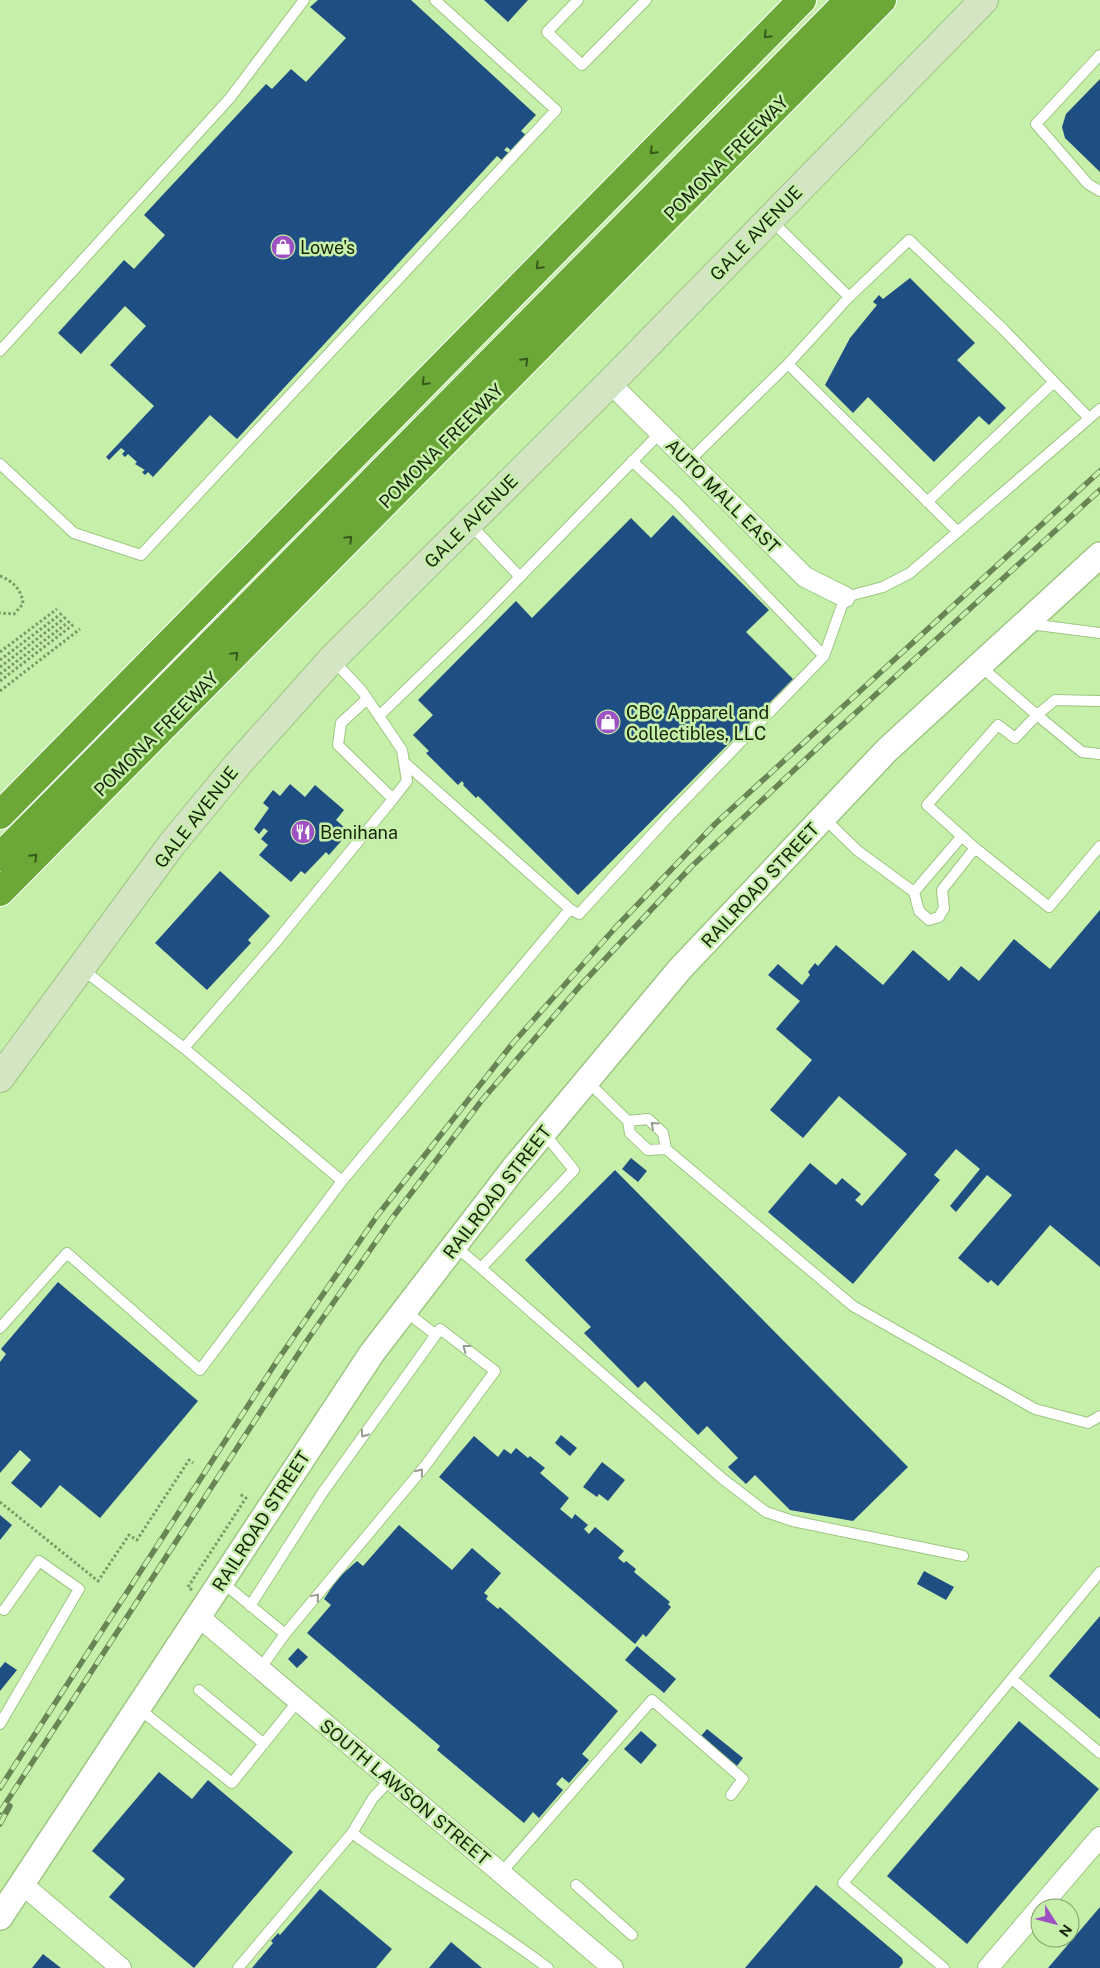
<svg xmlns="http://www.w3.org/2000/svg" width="1100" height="1968" viewBox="0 0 1100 1968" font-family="'Public Sans',sans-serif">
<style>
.building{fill:#1f4e82}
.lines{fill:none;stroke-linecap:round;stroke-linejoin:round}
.service-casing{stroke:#9ec683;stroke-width:12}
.minor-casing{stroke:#9ec683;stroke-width:22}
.tertiary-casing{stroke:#9ec683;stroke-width:28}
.secondary-casing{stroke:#9ec683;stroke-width:30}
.motorway-casing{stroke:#fff;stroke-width:30}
.path{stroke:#7b9966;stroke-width:3;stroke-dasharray:2.5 2.5;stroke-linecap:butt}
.service{stroke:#fff;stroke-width:10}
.minor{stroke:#fff;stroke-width:20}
.tertiary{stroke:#fff;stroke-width:25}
.secondary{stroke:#d3e5c3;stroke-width:28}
.motorway{stroke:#6ba837;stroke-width:28}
.rail-casing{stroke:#698455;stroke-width:5.5}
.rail{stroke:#c6efaa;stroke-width:4;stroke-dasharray:11;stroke-linecap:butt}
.oneway{stroke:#37591b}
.oneway2{stroke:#969c90}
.labels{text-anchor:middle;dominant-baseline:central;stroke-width:5;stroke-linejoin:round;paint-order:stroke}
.street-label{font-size:18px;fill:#152409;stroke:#c6efaa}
.poi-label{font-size:18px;fill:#152409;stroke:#c6efaa;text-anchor:start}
</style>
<rect width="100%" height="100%" fill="#c6efaa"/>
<path class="building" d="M318,0H411L536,115L521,131L528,137L514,153L507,147L504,150L510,154L503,161L497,156L237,439L210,415L153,477L148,472L145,475L142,472L145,470L135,464L137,462L128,454L125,457L122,454L125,451L121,448L109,460L106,457L154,406L110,365L146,326L125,306L81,354L58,333L124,260L134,269L165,235L144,215L266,84L272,89L291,69L306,82L346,38L310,7Z
M484,0H528L508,22Z
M1100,79V172L1065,138L1062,127L1066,114Z
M910,278L975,343L957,360L1006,408L989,425L979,416L934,462L868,397L853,413L825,385L850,338L877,305L873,302L879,295L883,299Z
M673,515L769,610L746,632L793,679L578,895L478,796L476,798L463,785L464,784L462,781L458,785L426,753L429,751L413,735L433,715L418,700L516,601L532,618L631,518L651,538Z
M290,784L305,797L315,785L344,810L336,820L344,827L338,835L343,839L329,855L326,852L305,874L301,871L291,882L259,855L268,845L261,839L268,831L264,828L259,834L254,829L269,808L263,803L273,790L280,796Z
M220,871L270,916L248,940L251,943L207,990L155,943Z
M1100,910V1267L1050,1225L998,1286L991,1280L988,1283L958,1258L1012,1195L987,1175L956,1212L950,1206L980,1169L956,1149L934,1175L940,1180L853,1284L768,1212L810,1163L836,1185L842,1178L861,1194L855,1200L862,1206L907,1154L839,1096L803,1138L770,1110L812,1060L776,1029L800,1001L768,975L778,964L802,985L810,975L808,972L815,963L818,966L836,945L883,985L913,950L949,981L961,966L979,981L1014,939L1050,969Z
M631,1158L647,1171L638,1182L622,1169Z
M615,1170L908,1467L853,1521L790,1510L755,1475L746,1484L728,1467L738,1458L707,1426L698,1435L645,1381L638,1388L584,1333L591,1327L525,1260Z
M58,1282L198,1401L100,1518L60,1485L41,1508L11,1483L31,1460L20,1450L0,1473V1362L6,1354L1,1349Z
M561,1435L577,1448L570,1456L555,1443Z
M474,1436L498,1457L504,1449L511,1454L516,1448L528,1458L530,1456L545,1468L540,1473L569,1498L560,1509L572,1519L575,1514L588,1525L584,1529L589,1534L595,1527L624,1551L618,1558L624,1563L626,1561L636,1569L634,1572L670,1602L668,1604L671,1607L646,1637L643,1634L635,1644L439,1477Z
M602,1462L625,1480L608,1501L599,1494L597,1497L583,1487Z
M0,1515L12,1525L0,1540Z
M399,1525L452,1570L472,1548L501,1573L484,1593L488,1596L486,1599L498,1609L500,1607L618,1711L582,1754L589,1760L569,1783L562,1777L556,1784L563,1790L539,1818L533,1812L524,1823L437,1750L440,1746L307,1633L331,1605L324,1599L338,1578L357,1561L363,1566Z
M924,1571L954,1587L946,1600L917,1584Z
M1100,1616V1719L1049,1676Z
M637,1646L676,1679L664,1693L625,1660Z
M298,1648L308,1657L297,1668L288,1659Z
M5,1662L17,1670L0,1691V1668Z
M1019,1721L1099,1789L967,1944L887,1876Z
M707,1729L743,1758L737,1766L701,1736Z
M641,1731L657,1745L641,1764L624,1749Z
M159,1772L192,1799L208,1780L293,1852L194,1968L109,1897L125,1879L92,1851Z
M816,1885L902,1958L903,1963L899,1968H745Z
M320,1889L392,1949L376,1968H252L273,1943L271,1941L278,1933L280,1935Z
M1100,1907V1968H1048Z
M451,1942L482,1968H429Z
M43,1954L61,1968H32Z"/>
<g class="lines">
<g class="service-casing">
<path id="service" d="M578,0L547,32L582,65L646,0
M1100,55L1036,124L1088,184L1100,191
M771,220L849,297L788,364L957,531
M849,297L909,240L1003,329L1054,382
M0,351L230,98L304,0
M689,461L788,364
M0,464L74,533L141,555L556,110L435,0
M927,502L1054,382L1089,418
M470,524L519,576
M1030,624L1100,633
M824,656L845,597L883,587L910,573L1100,409
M979,665L1037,715L1055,700L1100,701
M367,699L341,723L338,745L393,799
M379,716L476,622L660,433
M824,818L858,851L914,892L919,911L929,920L939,917L944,908L942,890L975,848L1049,907L1100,846
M975,848L927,805L998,725L1015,738L1037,715L1082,752L1100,754
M914,892L962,836
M570,909L579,914L668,817L824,656L677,503L632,461
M82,969L184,1048L276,942L393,799L407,781L402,750L362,691L333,660
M184,1048L342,1181L570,909L404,762
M587,1081L628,1121L630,1133L648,1150L666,1149L663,1133L648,1119L628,1121
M666,1149L853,1306L1035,1409L1088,1423L1100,1416
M455,1246L481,1268L574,1170L544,1133
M481,1268L724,1480L766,1512L793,1521L963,1556
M405,1311L436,1335
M0,1328L67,1253L200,1370L342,1181
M222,1582L285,1634L260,1669
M250,1606L323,1492L440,1329L495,1371L425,1466L285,1634
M1012,1679L1100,1753
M199,1690L264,1744
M138,1708L232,1783L298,1701
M0,1724L79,1589L39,1561L4,1610
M352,1833L373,1798L391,1779
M501,1873L652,1700L743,1779L731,1795
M576,1885L632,1935
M238,1968L352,1833C416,1880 484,1920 548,1968
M944,1968L843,1883L1100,1572"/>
</g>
<g class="minor-casing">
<path id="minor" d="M610,383L805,577L845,597
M198,1616L613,1968
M22,1884L121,1968
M988,1968L1100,1837"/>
</g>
<g class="tertiary-casing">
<path id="tertiary" d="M0,1917L372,1353L514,1168L680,969L887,750L1100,555"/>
</g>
<g class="secondary-casing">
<path id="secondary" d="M0,1078L172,844L238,764L332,659L610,383L984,0"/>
</g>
<g class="motorway-casing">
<path id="motorway" d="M0,815L802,0
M0,857L849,0
M0,892L882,0"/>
</g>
<path class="path" d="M0,576C13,581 22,590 23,604L14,614L0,613
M0,652L57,609
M0,660L62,613
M0,667L66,617
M0,674L70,621
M0,681L74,624
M0,691L80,629
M0,1502L98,1581L129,1535L137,1540L189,1460L193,1463
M192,1590L188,1587L246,1498L240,1494"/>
<use href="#service" class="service"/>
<use href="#minor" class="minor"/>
<use href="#tertiary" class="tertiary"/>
<use href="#secondary" class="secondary"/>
<use href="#motorway" class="motorway"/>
<g class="rail-casing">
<path id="rail" d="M0,1788L277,1361L377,1216L513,1043L616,927L715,824L1100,471
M0,1812L306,1342L393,1217L482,1100L580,986L691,867L826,740L1100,490
M0,1824L10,1806"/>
</g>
<use href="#rail" class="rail"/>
</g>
<defs><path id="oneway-chevron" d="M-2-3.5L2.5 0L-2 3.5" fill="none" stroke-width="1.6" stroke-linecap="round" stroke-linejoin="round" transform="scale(1.25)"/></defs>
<g class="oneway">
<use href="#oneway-chevron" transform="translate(767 35) rotate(135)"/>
<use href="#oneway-chevron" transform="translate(653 151) rotate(135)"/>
<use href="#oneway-chevron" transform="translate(539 266) rotate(135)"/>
<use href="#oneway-chevron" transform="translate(525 361) rotate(-45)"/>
<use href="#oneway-chevron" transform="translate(425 382) rotate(135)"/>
<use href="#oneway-chevron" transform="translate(349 539) rotate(-45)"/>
<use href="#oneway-chevron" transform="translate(235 655) rotate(-45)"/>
<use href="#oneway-chevron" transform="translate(34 857) rotate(-45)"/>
</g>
<g class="oneway2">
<use href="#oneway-chevron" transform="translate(654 1125) rotate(-138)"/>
<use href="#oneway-chevron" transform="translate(466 1348) rotate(-143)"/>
<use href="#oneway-chevron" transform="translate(364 1434) rotate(125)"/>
<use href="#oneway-chevron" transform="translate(420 1472) rotate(-51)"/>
<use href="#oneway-chevron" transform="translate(316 1597) rotate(-50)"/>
</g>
<defs>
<g id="shop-disc" transform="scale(1.25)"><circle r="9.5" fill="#9e51c3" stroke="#c6efaa"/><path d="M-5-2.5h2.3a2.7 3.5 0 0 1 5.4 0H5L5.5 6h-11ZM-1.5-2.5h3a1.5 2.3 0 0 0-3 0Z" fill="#fff"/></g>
<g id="restaurant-disc" transform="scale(1.25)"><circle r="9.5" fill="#9e51c3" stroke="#c6efaa"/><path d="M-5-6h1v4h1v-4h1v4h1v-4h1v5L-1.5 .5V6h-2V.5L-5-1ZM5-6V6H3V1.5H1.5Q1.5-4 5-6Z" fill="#fff"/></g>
</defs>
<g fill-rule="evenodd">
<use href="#shop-disc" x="283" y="247"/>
<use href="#shop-disc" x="608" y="722"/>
<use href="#restaurant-disc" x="303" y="832"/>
</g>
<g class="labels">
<g class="street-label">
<text transform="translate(726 158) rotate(-45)">POMONA FREEWAY</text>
<text transform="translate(756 233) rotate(-46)">GALE AVENUE</text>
<text transform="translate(441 446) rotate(-45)">POMONA FREEWAY</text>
<text transform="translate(723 496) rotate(45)">AUTO MALL EAST</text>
<text transform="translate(471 521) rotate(-45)">GALE AVENUE</text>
<text transform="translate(156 734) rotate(-45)">POMONA FREEWAY</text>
<text transform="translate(196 817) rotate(-52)">GALE AVENUE</text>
<text transform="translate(760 885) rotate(-47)">RAILROAD STREET</text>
<text transform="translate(497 1192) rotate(-52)">RAILROAD STREET</text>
<text transform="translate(261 1521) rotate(-57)">RAILROAD STREET</text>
<text transform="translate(405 1792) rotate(40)">SOUTH LAWSON STREET</text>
</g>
<g class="poi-label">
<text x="300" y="247">Lowe's</text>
<text x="626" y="712">CBC Apparel and<tspan x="626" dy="21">Collectibles, LLC</tspan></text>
<text x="320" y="832">Benihana</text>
</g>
</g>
<g transform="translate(1055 1923) rotate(126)"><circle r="24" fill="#c6efaa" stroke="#7f9e6a"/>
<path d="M0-4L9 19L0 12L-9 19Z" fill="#9e51c3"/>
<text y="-8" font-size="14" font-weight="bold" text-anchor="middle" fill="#152409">N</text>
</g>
</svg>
